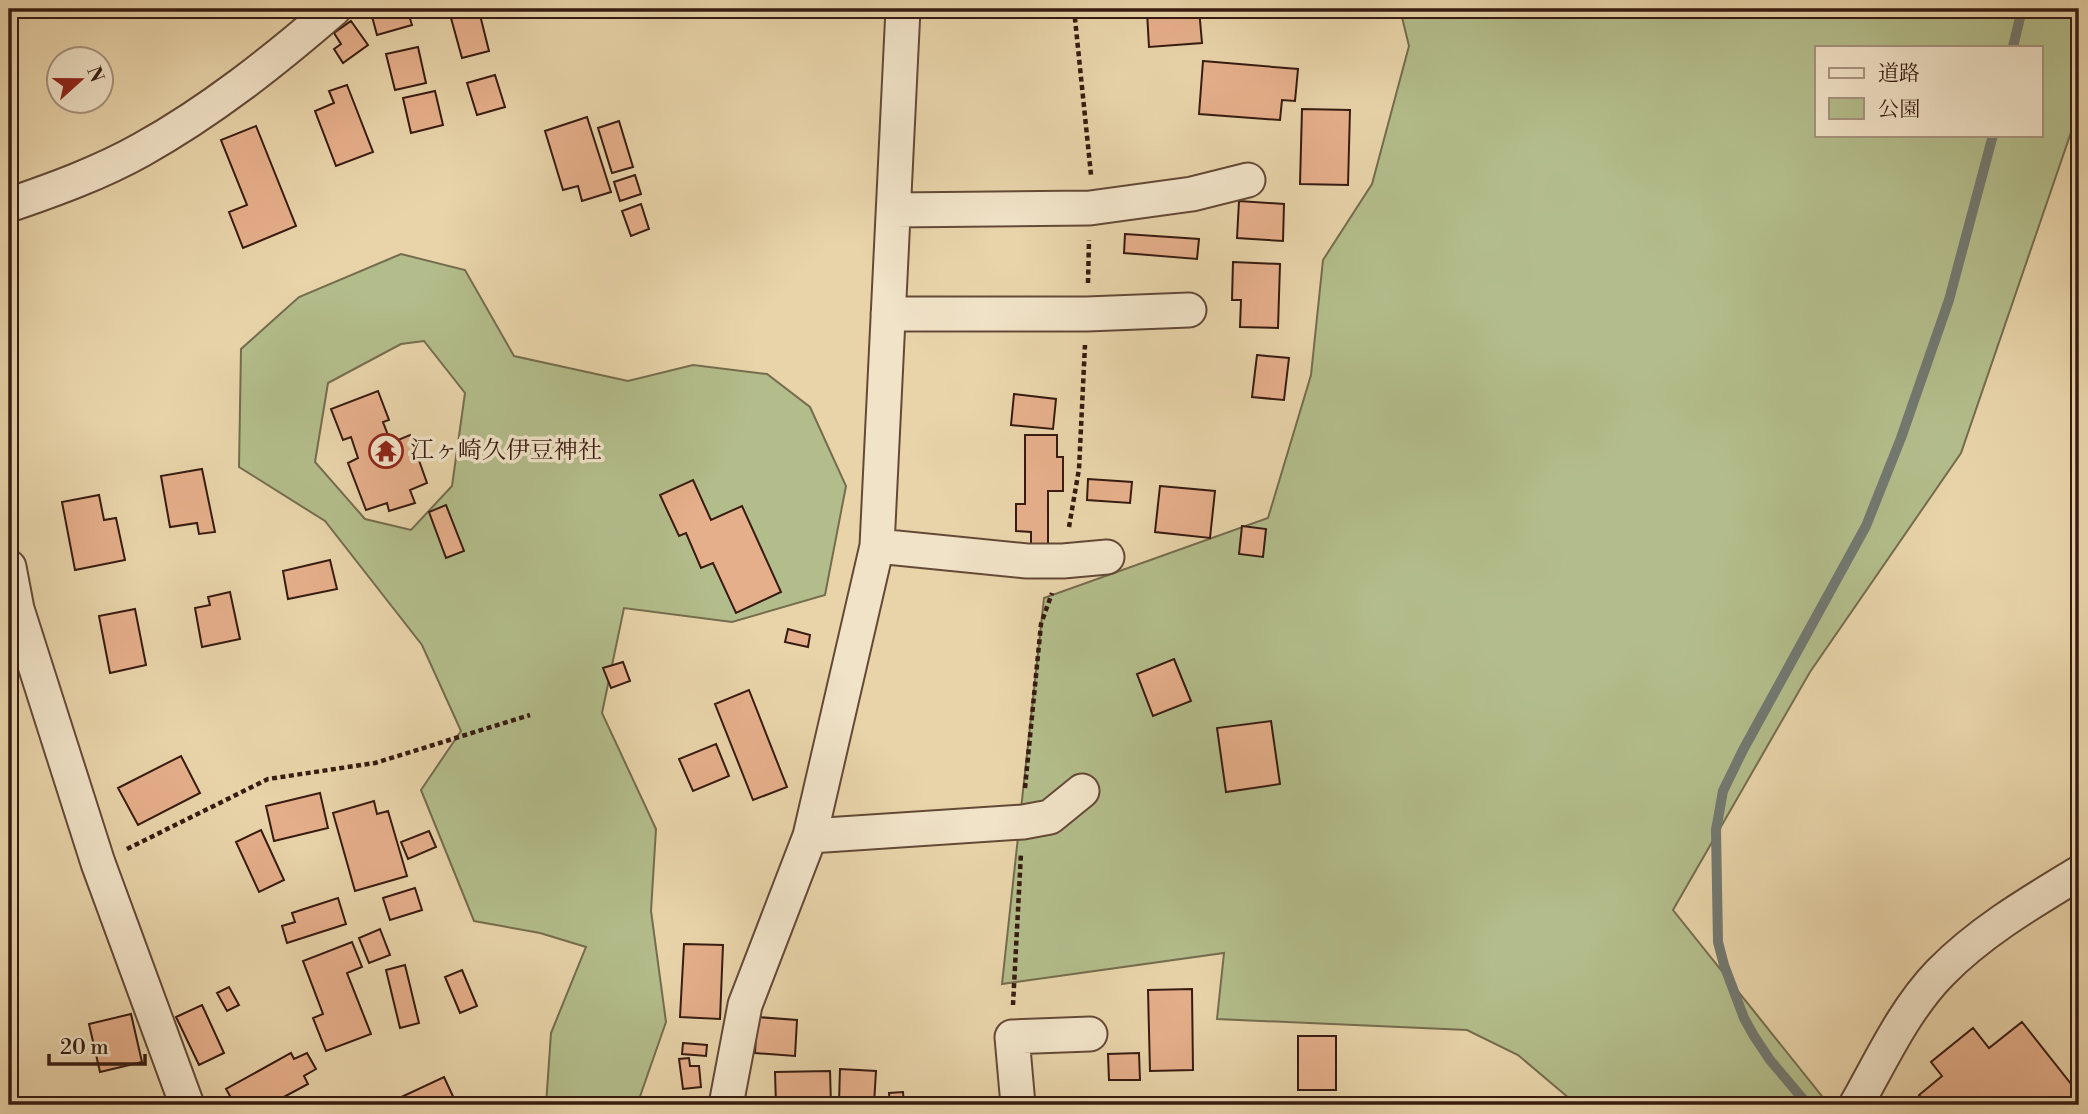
<svg xmlns="http://www.w3.org/2000/svg" width="2088" height="1114" viewBox="0 0 2088 1114" font-family="'Libre Bodoni','Noto Serif JP',serif">
<style>
.green{fill:#b3bd8b;stroke:#756c4e;stroke-width:2;fill-rule:evenodd}
.lines{fill:none;stroke-linecap:round;stroke-linejoin:round}
.stream{stroke:#727971;stroke-width:10}
.building{fill:#e6af8b;stroke:#371b11;stroke-width:2}
.minor-casing{stroke:#644937;stroke-width:37}
.path{stroke:#371b11;stroke-width:4.5;stroke-dasharray:5 3.5;stroke-linecap:butt}
.minor{stroke:#f1e3c8;stroke-width:33}
.labels{text-anchor:middle;dominant-baseline:central;stroke-width:7;stroke-linejoin:round;paint-order:stroke}
.poi-label{font-size:24px;fill:#371b11;stroke:#f1e3c8;text-anchor:start}
</style>
<rect width="100%" height="100%" fill="#e9d4aa"/>
<filter id="stains"><feTurbulence type="fractalNoise" baseFrequency=".00286" numOctaves="4"/><feColorMatrix values="0 0 0 0 .2 0 0 0 0 .09 0 0 0 0 .02 0 0 0 .5 -.17"/></filter>
<radialGradient id="worn" r=".72"><stop offset=".6" stop-color="#630" stop-opacity="0"/><stop offset="1" stop-color="#630" stop-opacity=".3"/></radialGradient>
<path class="green" d="M1400,9H2079V109L1961,453L1810,672L1673,910L1829,1105H1583L1570,1099L1518,1055L1467,1030L1217,1019L1224,953L1002,984L1044,598L1268,518L1311,375L1323,260L1372,184L1409,46ZM1817,47H2041V135H1817Z
M401,254L465,270L514,356L628,381L693,365L767,374L810,407L846,486L825,595L732,622L624,608L602,713L656,829L651,911L666,1022L637,1105H546L551,1033L586,947L540,933L474,921L421,790L461,731L422,645L325,521L239,467L241,349L299,297ZM424,341L465,393L452,486L411,530L365,519L315,462L328,383L401,344Z"/>
<g class="lines">
<path class="stream" d="M2013,47L2022,9
M1808,1105L1770,1060L1754,1036L1744,1018L1724,965L1718,942L1716,830L1723,791L1743,750L1866,526L1901,438L1949,300L1993,135"/>
</g>
<path class="building" d="M370,9H407L412,25L377,35Z
M1199,9L1202,43L1149,47L1147,12Z
M1219,9H1267V16L1219,17Z
M479,11L489,51L462,58L451,18Z
M351,21L368,45L343,63L334,49L341,44L334,33Z
M418,47L426,83L395,90L386,54Z
M1203,61L1298,69L1295,101L1282,100L1280,120L1199,114Z
M495,75L505,107L477,115L467,83Z
M347,85L373,152L336,166L315,111L334,103L329,91Z
M435,91L443,125L411,133L403,98Z
M1302,109L1350,110L1348,185L1300,184Z
M587,117L611,192L582,201L578,186L563,190L545,131Z
M619,121L633,167L612,173L598,128Z
M256,126L296,226L243,248L229,212L247,205L221,140Z
M635,175L641,194L620,201L614,182Z
M1239,201L1284,204L1283,241L1237,238Z
M641,204L649,229L631,236L622,211Z
M1125,234L1199,239L1197,259L1124,253Z
M1233,262L1280,264L1278,328L1240,327L1241,300H1232Z
M1257,355L1289,358L1284,400L1252,397Z
M378,391L389,420L383,422L391,443L410,435L427,483L410,490L415,503L389,511L387,503L366,510L348,463L358,458L351,437L343,440L331,409Z
M1014,394L1056,399L1053,429L1011,425Z
M1025,435H1057V457H1063V491H1048V550H1031V532L1016,531V504H1025Z
M202,469L215,532L199,534L197,523L170,527L161,476Z
M1088,479L1132,482L1130,503L1087,500Z
M693,480L711,520L742,506L781,592L736,613L713,563L701,568L686,533L679,536L660,495Z
M1160,486L1215,491L1210,538L1155,532Z
M99,495L104,520L116,518L125,560L75,570L62,502Z
M446,505L464,551L446,558L429,512Z
M1242,526L1266,529L1263,557L1239,554Z
M330,560L337,589L288,599L283,571Z
M230,592L240,639L202,647L195,608L210,605L208,597Z
M135,609L146,665L110,673L99,616Z
M788,629L810,635L808,647L785,642Z
M1174,659L1191,701L1153,716L1137,674Z
M623,662L630,681L611,688L603,668Z
M11,674L18,691L9,695V675Z
M749,690L787,787L753,800L715,704Z
M1271,721L1280,784L1226,792L1217,728Z
M716,744L729,776L693,791L679,759Z
M181,756L200,793L138,825L118,788Z
M320,793L328,828L274,841L266,806Z
M374,801L377,814L388,811L407,876L355,891L333,813Z
M261,830L284,880L259,892L236,842Z
M429,831L436,847L408,859L401,842Z
M415,888L422,910L390,920L383,898Z
M338,898L346,924L287,943L282,926L295,922L292,913Z
M380,929L390,955L369,963L359,938Z
M352,942L362,967L347,973L371,1034L326,1051L313,1018L323,1014L303,961Z
M684,944L723,945L720,1019L680,1017Z
M405,965L419,1023L400,1028L386,970Z
M462,970L477,1006L460,1013L445,977Z
M229,987L239,1005L227,1011L217,993Z
M1192,989L1193,1070L1150,1071L1148,990Z
M202,1005L224,1053L199,1065L176,1017Z
M131,1014L142,1062L100,1072L89,1024Z
M757,1017L797,1020L795,1056L755,1053Z
M2022,1022L2079,1094V1105H1928L1919,1095L1942,1076L1931,1062L1973,1028L1989,1048Z
M1298,1036H1336V1090H1298Z
M683,1043L707,1045L706,1056L682,1054Z
M291,1053L294,1059L307,1053L316,1069L304,1076L308,1084L269,1105H235L226,1089Z
M1139,1053L1140,1080H1109L1108,1054Z
M689,1058L690,1066H699L701,1087L683,1089L679,1059Z
M840,1069L876,1071L874,1104L839,1102Z
M830,1071L831,1105H776L775,1072Z
M444,1077L457,1105H400L397,1099Z
M903,1092L904,1105H890L889,1093Z"/>
<g class="lines">
<g class="minor-casing">
<path id="minor" d="M9,205C53,190 100,173 141,150C211,111 274,61 334,9
M894,210L1090,208L1192,194L1248,180
M888,314H1087L1189,310
M877,546L1027,561H1063L1107,557
M9,567L17,609L98,863L187,1105
M810,836L1023,822L1050,817L1082,791
M726,1105L745,1005L810,836L877,546L903,9
M1018,1105L1012,1037L1090,1034
M1856,1105C1881,1061 1904,1010 1940,973C1980,932 2031,902 2079,873"/>
</g>
<path class="path" d="M1074,9L1091,175
M1088,283L1089,240
M1069,527L1079,469L1085,345
M1025,788L1041,624L1052,593
M127,849L268,779L375,763L530,715
M1013,1005L1021,853"/>
<use href="#minor" class="minor"/>
</g>
<defs>
<g id="temple-ring" transform="scale(1.75)"><circle r="9.5" fill="#f1e3c8" stroke="#8f2418" stroke-width="1.5"/><path d="M0-6L5-2H3V0L6.5 2.5H4V6H1.5V3h-3V6H-4V2.5H-6.5L-3 0V-2H-5Z" fill="#8f2418"/></g>
</defs>
<g fill-rule="evenodd">
<use href="#temple-ring" x="386" y="451"/>
</g>
<g class="labels">
<g class="poi-label">
<text x="410" y="451">江ヶ崎久伊豆神社</text>
</g>
</g>
<rect width="2088" height="1114" fill="none" stroke="#e9d4aa" stroke-width="35"/>
<rect x="10" y="10" width="2067" height="1093" fill="none" stroke="#371b11" stroke-width="3.5"/>
<rect x="18" y="18" width="2053" height="1079" fill="none" stroke="#371b11" stroke-width="2"/>
<rect x="1815" y="46" width="228" height="91" fill="#f1e3c8" stroke="#a7937f" stroke-width="2"/>
<rect x="1829" y="68" width="35" height="10" fill="#f1e3c8" stroke="#a7937f" stroke-width="2"/>
<text x="1878" y="80" font-size="21" fill="#371b11">道路</text>
<rect x="1829" y="98" width="35" height="21" fill="#b3bd8b" stroke="#a7937f" stroke-width="2"/>
<text x="1878" y="116" font-size="21" fill="#371b11">公園</text>
<g transform="translate(80 80) rotate(69)"><circle r="33" fill="#f1e3c8" stroke="#a7937f" stroke-width="2"/>
<path d="M0-5L12 26L0 18L-12 26Z" fill="#8f2418"/>
<text y="-10" font-size="19" font-weight="bold" text-anchor="middle" fill="#371b11">N</text>
</g>
<path d="M49 1054v10h96v-10" fill="none" stroke="#371b11" stroke-width="3.5"/>
<text x="60" y="1054" font-size="21" fill="#371b11" stroke="#f1e3c8" stroke-width="5" paint-order="stroke">20 m</text>
<rect width="100%" height="100%" filter="url(#stains)"/>
<rect width="100%" height="100%" fill="url(#worn)"/>
</svg>
